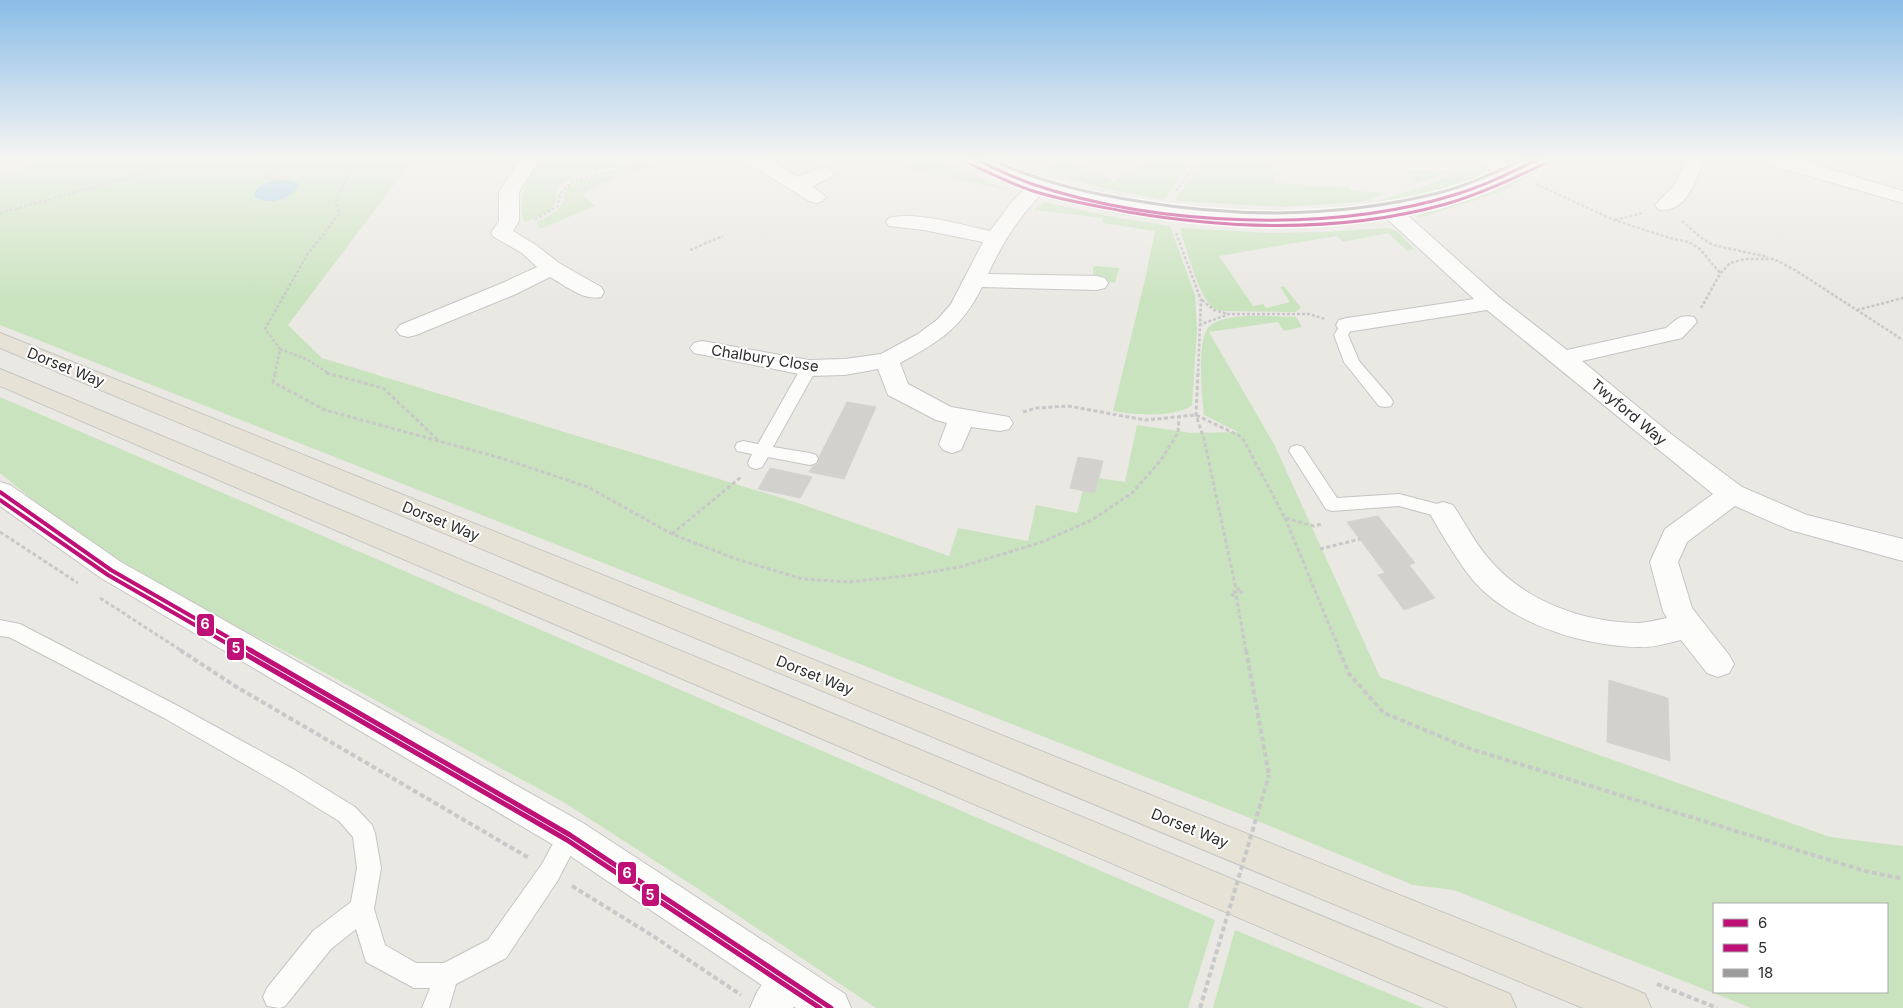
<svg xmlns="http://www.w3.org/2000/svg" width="1903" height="1008" viewBox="0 0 1903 1008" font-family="Inter,sans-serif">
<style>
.green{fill:#cae3bf;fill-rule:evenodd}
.water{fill:#9dcbe5}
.building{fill:#d3d1ce;stroke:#d5d3cf}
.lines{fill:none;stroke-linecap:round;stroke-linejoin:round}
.service-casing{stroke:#c4c4c3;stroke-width:2}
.minor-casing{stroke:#c4c4c3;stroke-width:2}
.tertiary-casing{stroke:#c4c4c3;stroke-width:2}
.trunk-casing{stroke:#c6c5c3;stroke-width:2}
.path-far2{stroke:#c8c8c8;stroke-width:2.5;stroke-dasharray:3 2;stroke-linecap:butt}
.path-far1{stroke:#c8c8c8;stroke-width:3;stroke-dasharray:4 2.5;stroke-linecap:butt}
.path{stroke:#c8c8c8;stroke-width:4;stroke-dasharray:5 3;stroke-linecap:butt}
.service{fill:#fcfcfb;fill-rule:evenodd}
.minor{fill:#fcfcfb;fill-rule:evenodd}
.tertiary{fill:#fcfcfb;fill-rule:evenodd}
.trunk{fill:#e7e2d6;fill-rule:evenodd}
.path-bridge{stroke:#c8c8c8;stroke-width:4;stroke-dasharray:5 3;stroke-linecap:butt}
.bus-1-far2-casing{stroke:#fff;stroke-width:6}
.bus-1-far1-casing{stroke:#fff;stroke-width:8}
.bus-1-casing{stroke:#fff;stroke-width:9}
.bus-2-far2-casing{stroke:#fff;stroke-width:6}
.bus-2-far1-casing{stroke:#fff;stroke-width:8}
.bus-2-casing{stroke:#fff;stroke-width:9}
.bus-3-casing{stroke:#fff;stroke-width:6}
.bus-1-far2{stroke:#be1076;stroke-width:3}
.bus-1-far1{stroke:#be1076;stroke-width:4}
.bus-1{stroke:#be1076;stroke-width:5}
.bus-2-far2{stroke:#be1076;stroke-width:3}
.bus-2-far1{stroke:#be1076;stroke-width:4}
.bus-2{stroke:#be1076;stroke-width:5}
.bus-3{stroke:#9d9c9c;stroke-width:3}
.labels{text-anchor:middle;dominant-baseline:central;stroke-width:4;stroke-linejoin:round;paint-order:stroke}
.street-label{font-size:15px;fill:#2d2d2d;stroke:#fff}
.line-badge{stroke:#fff;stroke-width:2}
.badge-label{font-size:14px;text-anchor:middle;font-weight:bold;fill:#fff}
</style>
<rect width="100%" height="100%" fill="#eae8e3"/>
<path class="green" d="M43,158H414L288,325L322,358L801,504L949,556L958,528L1028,541L1036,505L1077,513L1083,490L1095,492L1099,478L1125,482L1137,425L1191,433L1238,432L1204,415C1202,397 1196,337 1210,326C1228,311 1273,317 1296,317L1302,327L1284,331L1278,322L1209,332L1275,446L1380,677L1830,837L1903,846V1008H1751L1454,890L1413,885L1265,824L0,325V177ZM1714,904H1887V992H1714Z
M540,158H649V160C630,165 571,174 559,186C555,191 558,197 556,201C552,213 535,218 524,222C517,199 527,177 540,158Z
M893,158H939L960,170L1008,190L913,170Z
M987,158H994L1045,177L1074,185L1160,203L1158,205C1099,196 1042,182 987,158Z
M1063,158L1114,181L1155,158H1194L1165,198L1160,199L1102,188L1039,171Z
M1205,158H1269L1275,183L1350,187L1351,191L1386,193L1361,202L1282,207L1177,201L1176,199L1179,194Z
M1555,158H1562L1501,192L1419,218L1416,216L1497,190Z
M648,163L655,170H650L645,167L588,190L584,196L595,206L540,229L537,222L557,211L564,201C564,197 564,193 566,189C574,178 632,167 648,163Z
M1479,167L1485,168L1487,171L1485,176C1468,187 1444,192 1424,197C1342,215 1260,215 1177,207V205L1214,208L1306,210L1373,203Z
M1407,169L1451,172L1413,184Z
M1051,197H1057L1137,214L1167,218L1161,221L1108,212L1051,199Z
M1044,202L1113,217L1170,226L1195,295L1197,329L1192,405C1177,418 1132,415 1113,411L1145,280L1155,231L1102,223L1103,218L1033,210Z
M1183,228L1268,233L1324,232L1389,228L1398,232L1414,249L1407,251L1388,233L1343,242L1337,236L1219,256L1253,306L1263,304L1266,308L1290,302L1280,287L1284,286L1301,308L1295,312L1223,311C1219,310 1215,310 1212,307C1198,294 1186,248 1180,229Z
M1096,266L1119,268L1115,283L1093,279V267Z
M0,397L1215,920L1188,1008H876L703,892L565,803L294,656L167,591L89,546L0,473Z
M1235,930L1424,1008H1213Z"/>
<path class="water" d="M290,180L298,183L299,186C292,199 266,207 254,196C256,182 278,179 290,180Z"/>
<path class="building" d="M847,402L876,407L844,479L809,472L813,466L818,464L819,457Z
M1078,457L1103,461L1095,493L1070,488Z
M770,468L812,477L800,498L758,489Z
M1378,516L1415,563L1409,565L1435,598L1404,610L1378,575L1385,573L1347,522Z
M1609,680L1668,698L1670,761L1607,742Z"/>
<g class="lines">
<g class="service-casing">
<path id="service" d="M1347,321L1352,322L1354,325L1348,335L1359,361L1391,398L1393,402L1391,406L1385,407L1379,406L1344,362L1334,335L1342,322Z
M809,363L814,365L817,368L773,447L810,453L816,455L818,459L816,463L810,465L768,457L762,467L756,469L750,467L748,463L752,454L737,451L735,447L737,443L743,441L758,444L801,368L804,365Z
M1297,445L1303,447L1337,498L1399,494L1449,507L1452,512L1449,517L1443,518L1399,506L1332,511L1326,509L1289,451L1291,447Z
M0,620L20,624L178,706L295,770L355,807L372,825L375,833L381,868L374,909L385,945L416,963H444L488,940L542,864L562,827L570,824L578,827L581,835L558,880L506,958L456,984L449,1008H422L430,988H414L366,962L356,929L331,949L285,1006L280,1008L267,1006L263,997L267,988L313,931L351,902L357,868L353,837L339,821L279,784L164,718L9,637L0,636Z"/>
</g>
<g class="minor-casing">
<path id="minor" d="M521,158H540L519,192V221L513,231L536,245L559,263L601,287L604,292L601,297C583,301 565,285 550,277L516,294L416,335L408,337L400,335L396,330L400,325L500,284L537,267L522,253L494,237L491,233L499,221V192Z
M745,158H767L798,177L817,169L824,167L831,169L834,173L831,177L812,186L826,197L823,201L816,203L809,201L747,162Z
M963,158C971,158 981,157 989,159C1000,161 1010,168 1021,173C1038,180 1056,185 1075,189C1208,218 1370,232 1497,172L1476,162L1474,158H1498L1512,165L1525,158H1550L1548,162L1523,174L1521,177L1451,202L1405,213L1500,298L1567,350L1666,328C1676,319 1681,314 1694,317L1697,322L1682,338L1582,361L1671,434L1742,487L1807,515L1903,539V561L1790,530L1735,506L1687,542L1678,562L1692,608L1729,655L1734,664L1729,673L1718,677L1707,673L1681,640C1668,643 1653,648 1639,647C1581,646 1504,622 1468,574C1454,555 1441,533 1429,512L1433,505L1443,502L1453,505C1465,523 1475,543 1489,559C1525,602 1585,623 1640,623C1649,622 1658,620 1667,618L1663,611L1650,562L1665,529L1713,494L1487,310L1347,332L1339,330L1336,325L1339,320L1347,318L1474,299L1385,217C1268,233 1156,222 1042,193C1017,220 1004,240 988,274L1097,276L1105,278L1108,283L1105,288L1097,290L982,287C961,329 940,341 900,363L908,384L951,407L1009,417L1013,423L1009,429L1000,431L971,427L961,450L952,453L943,450L939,444L947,423L936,420L888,395L878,369L845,375L809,376L694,353L690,348L694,343L702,341L809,360L845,359L881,354L918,334L938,319L951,304L983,242L924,230L889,226L886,222L889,218C917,211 961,225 990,231L1011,203L1025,188L965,162Z
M1686,158H1704C1698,178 1685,216 1658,209L1655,205L1675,185Z
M1759,158H1793L1903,191V203L1761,162Z
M787,960L801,966L807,980L793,1008H750L756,994L773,966Z"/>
</g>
<g class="tertiary-casing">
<path id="tertiary" d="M0,482L10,485L121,562L583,823L845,994L851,1008H796L557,847L101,578L0,506Z"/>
</g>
<g class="trunk-casing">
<path id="trunk" d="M0,333L1631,988L1645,994L1651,1008H1583L0,348Z
M0,369L1510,994L1516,1008H1449L0,386Z"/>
</g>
<path class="path-far2" d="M349,158L352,167
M276,181L269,173L284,158
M1536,184L1614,220L1670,238L1689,242L1700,249L1720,273
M1176,191L1201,158
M0,213L199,158
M535,220L558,206L560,194L573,181L663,158
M1615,220L1643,213
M1682,221L1700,237L1713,245L1768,257
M1176,233L1201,300L1198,374
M690,250L723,236
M1202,300L1214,310L1228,314
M1701,308L1720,274L1730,263L1745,259H1774L1795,270L1903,340
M1857,310L1903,298
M1199,325L1229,314H1309L1325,319
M280,349L306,359L330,374
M275,374L280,349L265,329L307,255L339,214L336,201L352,167L371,158"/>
<path class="path-far1" d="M275,373L273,382L325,410L501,458L588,487L672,534L736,559L803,579L849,582L913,575L960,567L1042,542L1092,520L1133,492L1161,460L1178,433L1179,417
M326,373L383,388L438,440
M1198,373L1196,415L1204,439L1236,589H1241L1242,592H1232V595H1236L1246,651
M1023,412L1036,408L1068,406L1145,420L1196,415L1242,437L1285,518L1314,526L1322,524
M1285,518L1340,651
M0,532L78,583
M672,534L741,477
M1320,549L1360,539
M100,598L182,651"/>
<path class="path" d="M180,650L235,686L529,858
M1246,650L1269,775
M1339,650L1349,674L1384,713L1471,749L1865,871L1903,879
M572,886L653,936L741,995
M1657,984L1717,1008"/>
<use href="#service" class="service"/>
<use href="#minor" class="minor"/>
<use href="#tertiary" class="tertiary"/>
<use href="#trunk" class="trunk"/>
<path class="path-bridge" d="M1200,1008L1269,775"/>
<g class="bus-1-far2-casing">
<path id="bus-1-far2" d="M973,158C992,167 1012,177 1032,184C1156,226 1331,234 1457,194C1486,185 1513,172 1540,158"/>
</g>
<g class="bus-1-far1-casing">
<path id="bus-1-far1" d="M0,492L111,570L252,651"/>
</g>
<g class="bus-1-casing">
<path id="bus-1" d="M250,650L570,835L831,1008"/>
</g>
<g class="bus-2-far2-casing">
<path id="bus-2-far2" d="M970,164C992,174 1013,185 1036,192C1066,201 1097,206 1128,212C1234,230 1342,233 1446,204C1480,194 1512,179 1544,164"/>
</g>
<g class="bus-2-far1-casing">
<path id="bus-2-far1" d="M0,500L108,575L240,651"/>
</g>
<g class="bus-2-casing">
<path id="bus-2" d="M238,650L567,840L820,1008"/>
</g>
<g class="bus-3-casing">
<path id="bus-3" d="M988,158C1035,181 1085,193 1137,201C1238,218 1342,218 1442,192C1471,184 1499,171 1526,158"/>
</g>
<use href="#bus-1-far2" class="bus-1-far2"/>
<use href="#bus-1-far1" class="bus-1-far1"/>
<use href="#bus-1" class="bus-1"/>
<use href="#bus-2-far2" class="bus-2-far2"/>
<use href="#bus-2-far1" class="bus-2-far1"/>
<use href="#bus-2" class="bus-2"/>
<use href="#bus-3" class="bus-3"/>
</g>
<linearGradient id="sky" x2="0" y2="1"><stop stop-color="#8abde7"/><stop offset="0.53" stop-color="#f6f5f2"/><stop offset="1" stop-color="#f6f5f2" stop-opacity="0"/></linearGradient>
<rect width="1903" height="299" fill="url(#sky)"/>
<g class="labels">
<g class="street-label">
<text transform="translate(765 358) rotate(9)">Chalbury Close</text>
<text transform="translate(66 367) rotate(22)">Dorset Way</text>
<text transform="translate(1629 412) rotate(40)">Twyford Way</text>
<text transform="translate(441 521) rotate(22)">Dorset Way</text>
<text transform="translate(815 675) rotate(22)">Dorset Way</text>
<text transform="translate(1190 828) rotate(22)">Dorset Way</text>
</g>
</g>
<g class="line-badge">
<rect x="196" y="613" width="19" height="24" rx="5" fill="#be1076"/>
<rect x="226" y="637" width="19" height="24" rx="5" fill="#be1076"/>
<rect x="617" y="861" width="20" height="24" rx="5" fill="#be1076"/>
<rect x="641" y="883" width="19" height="24" rx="5" fill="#be1076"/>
</g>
<g class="badge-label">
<text x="205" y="629">6</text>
<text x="236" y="653">5</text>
<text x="627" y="878">6</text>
<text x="650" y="900">5</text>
</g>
<rect x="1713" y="903" width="175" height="90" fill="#ffffff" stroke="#ababab"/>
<rect x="1723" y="919" width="25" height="8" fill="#be1076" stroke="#ababab"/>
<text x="1758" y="928" font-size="15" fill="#2d2d2d">6</text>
<rect x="1723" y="944" width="25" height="8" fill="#be1076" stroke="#ababab"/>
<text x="1758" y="953" font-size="15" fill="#2d2d2d">5</text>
<rect x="1723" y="969" width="25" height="8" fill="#9d9c9c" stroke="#ababab"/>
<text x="1758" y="978" font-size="15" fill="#2d2d2d">18</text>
</svg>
